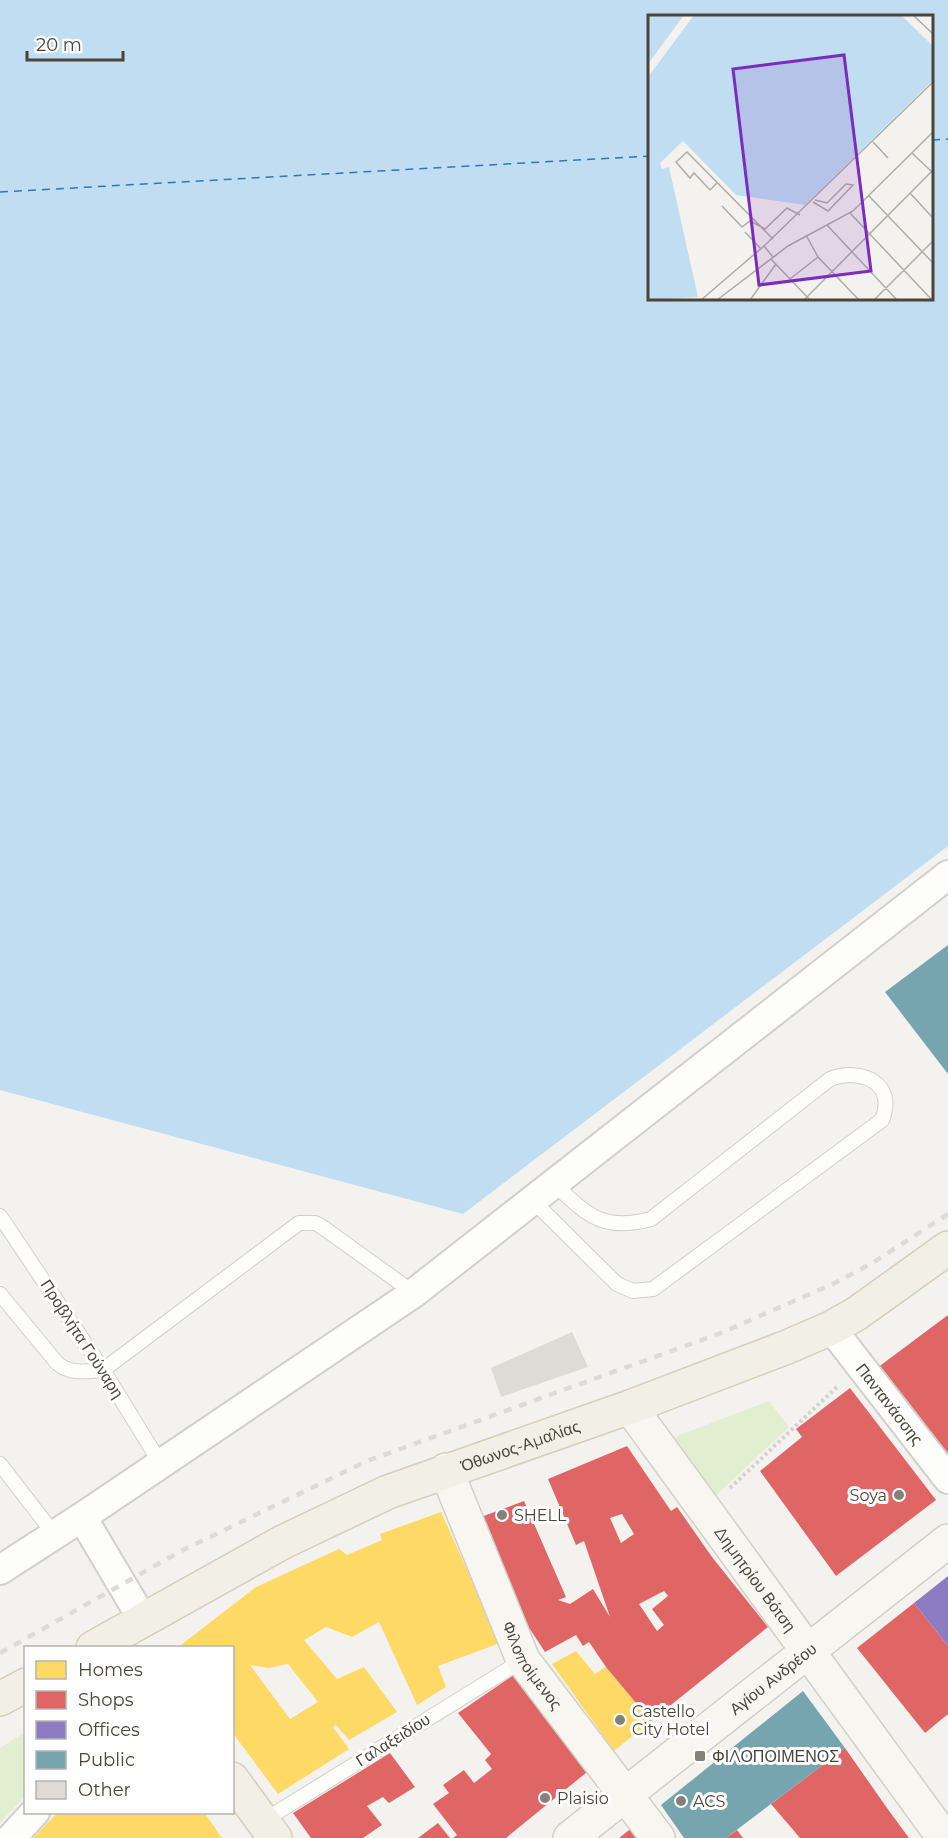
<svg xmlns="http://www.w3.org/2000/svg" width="948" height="1838" viewBox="0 0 948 1838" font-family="Montserrat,sans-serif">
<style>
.green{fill:#e1eecf}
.water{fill:#c0ddf1;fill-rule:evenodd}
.homes{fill:#ffd966;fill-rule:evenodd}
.shops{fill:#e06666;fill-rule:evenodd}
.offices{fill:#8e7cc3}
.public{fill:#76a5af}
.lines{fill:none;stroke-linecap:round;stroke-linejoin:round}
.ferry{stroke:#2e7ab2;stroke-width:1.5;stroke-dasharray:8 6;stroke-linecap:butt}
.building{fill:#dedbd6}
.lane-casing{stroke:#d2d0cb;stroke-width:16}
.street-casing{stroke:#d2d0cb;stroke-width:32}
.secondary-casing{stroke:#d3cfc5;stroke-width:36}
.primary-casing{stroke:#d6cebb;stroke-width:36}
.path{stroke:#d3d2cc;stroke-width:4;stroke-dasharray:3 3;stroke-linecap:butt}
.lane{stroke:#fdfdfc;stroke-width:14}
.street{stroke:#fdfdfc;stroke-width:28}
.secondary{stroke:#f7f6f1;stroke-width:33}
.primary{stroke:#f2efe6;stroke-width:33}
.rail{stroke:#dbdbda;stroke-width:4.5;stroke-dasharray:8 8;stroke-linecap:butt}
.poi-dot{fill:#868178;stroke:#fff;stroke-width:2}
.labels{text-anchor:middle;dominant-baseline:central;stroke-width:6;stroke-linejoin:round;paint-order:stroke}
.street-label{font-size:16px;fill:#4b4439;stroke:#fff}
.poi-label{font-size:16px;fill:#4b4439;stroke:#fff;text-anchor:start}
.inset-river{fill:none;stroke:#c0ddf1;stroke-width:3}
.inset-road{fill:none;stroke:#b0aca6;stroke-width:1.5}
.view{fill:#7b2cbf;fill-opacity:0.15;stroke:#7b2cbf;stroke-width:3}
.inset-edge{fill:none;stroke:#4b4439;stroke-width:3}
</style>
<rect width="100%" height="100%" fill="#f4f2ee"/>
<path class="green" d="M769,1401L789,1427L713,1498L672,1438Z
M25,1732V1796L0,1823V1748Z"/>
<path class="water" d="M0,0H948V846L463,1214L0,1090ZM650,16H932V298H650Z"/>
<path class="homes" d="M441,1512L500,1643L438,1666L446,1687L417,1705L379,1622L352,1637L326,1627L304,1640L337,1679L364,1667L397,1712L349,1740L336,1725L333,1727L349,1749L278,1794L232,1732V1648H177L256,1587L339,1549L347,1555L382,1540L380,1534ZM288,1664L318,1702L290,1719L250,1665L269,1668Z
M576,1651L595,1674L606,1667L651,1721L614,1751L552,1664Z
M58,1812H204L222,1838H33Z"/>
<path class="shops" d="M948,1315V1460L877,1368Z
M850,1388L936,1500L836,1576L760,1471L802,1437L796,1429Z
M627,1446L671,1511L677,1507L712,1557L768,1627L651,1721L606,1667L589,1642L583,1646L576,1635L545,1652L522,1617L481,1517L524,1501L566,1597L558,1600L570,1604L593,1589L610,1617L584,1541L576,1545L548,1479ZM622,1514L634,1534L621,1543L610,1518ZM664,1591L668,1596L652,1609L664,1625L657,1631L639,1604Z
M914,1603L948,1646V1714L925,1733L857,1648Z
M518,1672L592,1768L506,1838H453L457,1835L433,1804L449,1793L443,1785L464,1770L474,1783L492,1769L485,1760L491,1754L458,1713Z
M845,1748L887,1808L909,1838H800L771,1804Z
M390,1753L415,1787L389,1803L383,1797L367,1806L382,1825L363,1838H311L293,1813Z
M438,1823L450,1838H418Z
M633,1827L642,1838H619Z
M737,1830L743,1838H726Z"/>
<path class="offices" d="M948,1576V1646L914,1603Z"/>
<path class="public" d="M948,945V1074L885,992Z
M803,1691L845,1748L726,1838H684L661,1805Z"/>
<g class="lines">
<path class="ferry" d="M932,140L948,139
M0,192L650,156"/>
</g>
<path class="building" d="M572,1332L588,1367L501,1397L491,1368Z"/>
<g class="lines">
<g class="lane-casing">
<path id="lane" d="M533,1201L617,1284L633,1291L653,1289L882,1120C897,1083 861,1067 830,1079L651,1219C603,1232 587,1215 554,1184
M0,1216L103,1370L161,1464
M0,1294L57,1363C71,1375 86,1371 103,1370L299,1223H315L321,1226L414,1293
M0,1464L54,1534
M263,1821L523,1660"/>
</g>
<g class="street-casing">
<g id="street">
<path id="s1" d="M831,1328L948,1479"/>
<path d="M0,1570L82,1517"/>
<path d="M143,1620L82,1517L414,1293L948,875"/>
<path d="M11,1838L35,1812"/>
</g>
</g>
<g class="secondary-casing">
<g id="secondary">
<path id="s2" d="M630,1407L944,1838"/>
<path id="s3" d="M446,1470L523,1660L658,1838"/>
<path id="s4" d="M570,1838L948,1541"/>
</g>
</g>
<g class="primary-casing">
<g id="primary">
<path id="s5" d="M93,1648L283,1542L388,1492L630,1407L787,1347L831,1328L856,1314L948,1248"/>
<path d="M0,1699L26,1685"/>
<path d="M232,1779L275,1838"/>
</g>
</g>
<path class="path" d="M730,1488L838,1386"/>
<use href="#lane" class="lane"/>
<use href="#street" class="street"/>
<use href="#secondary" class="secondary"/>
<use href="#primary" class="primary"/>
<path class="rail" d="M0,1653L183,1550L367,1461L721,1333L835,1283L874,1262L948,1214"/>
</g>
<g class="poi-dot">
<circle cx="899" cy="1495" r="6"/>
<circle cx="502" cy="1515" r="6"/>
<circle cx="620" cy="1720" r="6"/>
<rect x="694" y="1750" width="12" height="12" rx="3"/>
<circle cx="545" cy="1798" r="6"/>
<circle cx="681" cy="1801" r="6"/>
</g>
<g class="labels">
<g class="street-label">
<text transform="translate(82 1339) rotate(57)">Προβλήτα Γούναρη</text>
<text stroke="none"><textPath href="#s1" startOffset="96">Παντανάσσης</textPath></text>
<text stroke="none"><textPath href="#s5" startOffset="474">Όθωνος-Αμαλίας</textPath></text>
<text stroke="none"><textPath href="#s2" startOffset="213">Δημητρίου Βότση</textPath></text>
<text stroke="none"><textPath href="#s3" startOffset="214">Φιλοποίμενος</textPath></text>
<text stroke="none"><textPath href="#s4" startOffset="258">Αγίου Ανδρέου</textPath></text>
<text transform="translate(393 1740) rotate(-32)">Γαλαξειδίου</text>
</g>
<g class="poi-label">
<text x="887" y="1495" text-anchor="end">Soya</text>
<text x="514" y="1515">SHELL</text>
<text x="632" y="1711">Castello<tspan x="632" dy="18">City Hotel</tspan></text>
<text x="712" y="1756">ΦΙΛΟΠΟΙΜΕΝΟΣ</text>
<text x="557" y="1798">Plaisio</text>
<text x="693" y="1801">ACS</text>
</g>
</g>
<g transform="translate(648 15)">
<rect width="285" height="285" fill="#f4f2ee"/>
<path d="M0,0H36L0,49ZM46,0H253L285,31V65L157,190L88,180L35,126L12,148L14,154L21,152L50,282L0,285V62Z" fill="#c0ddf1"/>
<path class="inset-river" d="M0,118L31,89L50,83L285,41"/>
<path class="inset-road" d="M266,1L285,19M225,127L240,143M264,138L285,158M69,168L62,175L46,158L42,163L28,147L39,137L125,224M262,178L285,203M221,181L285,248M165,187L180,196L205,170L198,169L179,188L167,185M74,191L94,212L102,206L117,214L139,193L152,200M202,198L284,285M179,210L249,285M97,217L113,234M158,220L170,242L211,285M125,242L116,231L285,67M123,244L161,284M142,264L170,242M53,285L116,231M69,285L140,231L205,196L285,117M102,285L128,249M156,285L285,155M226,285L285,226"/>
<path class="view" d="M196,40L223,256L111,270L85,54Z"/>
<rect width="285" height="285" class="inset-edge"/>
</g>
<rect x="24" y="1646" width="210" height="168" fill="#ffffff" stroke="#b7b4b0" stroke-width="1.5"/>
<rect x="36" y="1661" width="30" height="18" fill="#ffd966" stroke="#b7b4b0" stroke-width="1.5"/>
<text x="78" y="1676" font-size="18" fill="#4b4439">Homes</text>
<rect x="36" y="1691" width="30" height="18" fill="#e06666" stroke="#b7b4b0" stroke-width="1.5"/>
<text x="78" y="1706" font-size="18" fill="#4b4439">Shops</text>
<rect x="36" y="1721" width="30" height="18" fill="#8e7cc3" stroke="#b7b4b0" stroke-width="1.5"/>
<text x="78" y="1736" font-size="18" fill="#4b4439">Offices</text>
<rect x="36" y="1751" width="30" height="18" fill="#76a5af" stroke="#b7b4b0" stroke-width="1.5"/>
<text x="78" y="1766" font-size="18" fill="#4b4439">Public</text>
<rect x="36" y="1781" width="30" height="18" fill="#dedbd6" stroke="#b7b4b0" stroke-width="1.5"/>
<text x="78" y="1796" font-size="18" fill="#4b4439">Other</text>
<path d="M27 51v9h96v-9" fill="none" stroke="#4b4439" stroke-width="3"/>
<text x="36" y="51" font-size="18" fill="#4b4439" stroke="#ffffff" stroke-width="4.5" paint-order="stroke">20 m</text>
</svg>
